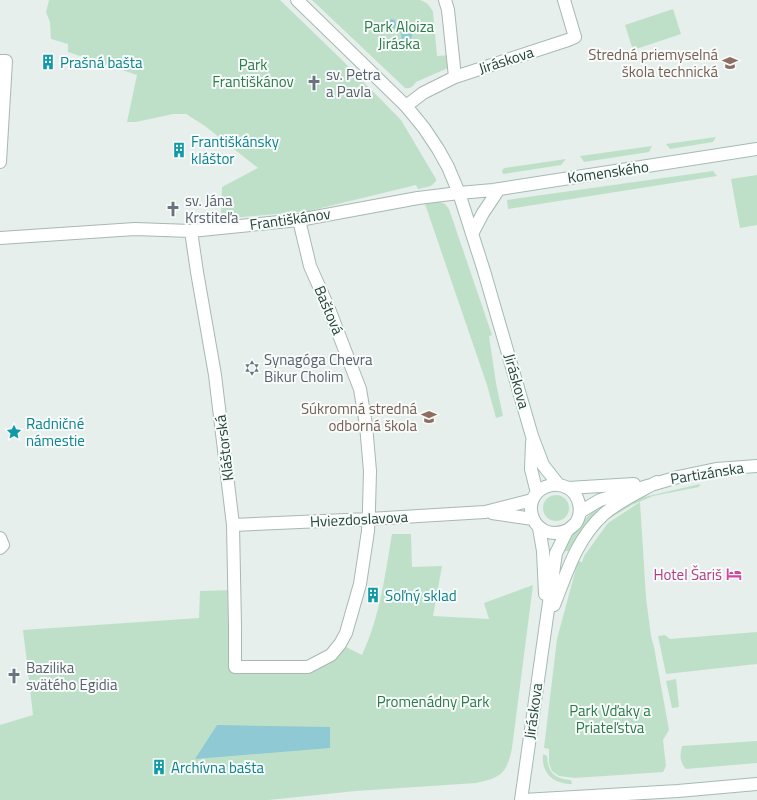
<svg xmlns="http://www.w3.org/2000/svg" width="757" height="800" viewBox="0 0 757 800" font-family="'Titillium Web',sans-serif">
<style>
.green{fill:#bfe0c8}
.water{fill:#8ec9d4}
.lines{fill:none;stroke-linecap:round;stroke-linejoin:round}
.street-casing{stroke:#a8b8b2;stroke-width:14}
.secondary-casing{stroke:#a4bbb3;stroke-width:14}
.street{stroke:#fff;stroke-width:12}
.secondary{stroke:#fff;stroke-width:12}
.labels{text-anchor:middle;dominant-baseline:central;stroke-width:4;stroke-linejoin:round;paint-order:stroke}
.park-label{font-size:15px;fill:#2d7a4b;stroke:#f7fbf9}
.education-label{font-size:15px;fill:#785e54;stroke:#f7fbf9;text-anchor:end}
.street-label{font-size:15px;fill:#24423a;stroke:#f7fbf9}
.culture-label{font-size:15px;fill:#0d838f;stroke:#f7fbf9;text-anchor:start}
.worship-label{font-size:15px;fill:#5b616d;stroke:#f7fbf9;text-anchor:start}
.hotel-label{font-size:15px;fill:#b23c85;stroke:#f7fbf9;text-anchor:end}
</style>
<rect width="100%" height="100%" fill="#e6efeb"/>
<path class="green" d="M49,0H280L342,60L401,120L436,179V181L431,186L418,189L416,185L309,211L221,219L222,187L258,168L205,126L186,114H173L136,122H127L137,75L68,52V44L51,39L50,22L46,12Z
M312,0H420C427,2 430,6 433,12L437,56L449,55L450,66L448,68L416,82C413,87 410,89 405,88Z
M673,9L681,34L633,50L625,25Z
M716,137L713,142L670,149L666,144Z
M652,146L649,152L584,162L580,156Z
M566,159L561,165L503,174L502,171L504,168Z
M713,171L717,176L508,209L507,200Z
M757,175V225L740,228L731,179Z
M437,201L445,204L449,209L492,335L489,336L496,383L503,416L496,418L487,385L425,204Z
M700,484L699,487L653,496L632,505L609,519V517L627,504L644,497Z
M543 508a13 13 0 1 1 26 0a13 13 0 1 1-26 0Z
M640,502L646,598L651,636L654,647L669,730L663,740L666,766L663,772L575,778L559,776L552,771L549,763V749L544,748L557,639L578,561L582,562L584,556L608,523Z
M597,509L599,515L572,551H563C570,536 583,518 597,509Z
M392,534H411L412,567L442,566L433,616L489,619L484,603L533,585L512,748C507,774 500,778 476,783L356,791L268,800H0V725L33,715L30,689L33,688V686H30L27,667L30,666V664L27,663L23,630L199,618L200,591L234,590L235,667H308L340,644L362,655C380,617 385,575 392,534Z
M757,632V664L666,674L658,636L665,635L670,639Z
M676,679L679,707L672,708L666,681Z
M757,741V763L686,769C679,761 680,756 682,746Z
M543,754L547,756C548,773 555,779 571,780L572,784C554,784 541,774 543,754Z"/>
<path class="water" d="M391,19L395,20L396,25L402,30L408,28L412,30V36L410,42L406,44L402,42L401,33L394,28L390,29L388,27L389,21Z
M217,725L330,727V748L195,759Z"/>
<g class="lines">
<g class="street-casing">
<path id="street" d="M445,0L448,10L455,77
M0,61H6L0,162
M406,106L423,93L455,77L568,40L575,37L564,0
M191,231L197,272L215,375L233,525L235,626V667H308L331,655L340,644L346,633L360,584L368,531L369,509L370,471L366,425L360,389L329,309L310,266L299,220
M0,238L135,229L191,231L299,220L418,198L459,193
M492,513L533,519
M233,525L369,519L485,512L532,500
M0,538L3,545L0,548"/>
</g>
<g class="secondary-casing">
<path id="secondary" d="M297,0L406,106L424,128L438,149L448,167L459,193L484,271L532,436L543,465L558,484
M459,193L493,190L757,149
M472,234L483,213L499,189
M532,442L531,469L537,493
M568,488L634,484
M580,512L600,500L678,477L716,469L757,466
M539,528L543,551L545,594
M554,605C567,572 577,538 604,514C619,501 639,492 657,482
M521,800L556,553C560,546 563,538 567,531C570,528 573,526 576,523C583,512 580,495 568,488C561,484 552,484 545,487C517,500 534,545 568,530
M523,800L678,791L757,784"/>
</g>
<use href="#street" class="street"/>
<use href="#secondary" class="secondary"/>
</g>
<defs>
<g id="building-bare" transform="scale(1.2)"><path d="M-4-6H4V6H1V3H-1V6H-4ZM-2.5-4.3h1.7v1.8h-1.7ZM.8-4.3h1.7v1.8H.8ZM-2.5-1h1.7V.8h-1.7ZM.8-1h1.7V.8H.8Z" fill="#0f9aa8" stroke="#f7fbf9" stroke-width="2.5" paint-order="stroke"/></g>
<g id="school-bare" transform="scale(1.2)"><path d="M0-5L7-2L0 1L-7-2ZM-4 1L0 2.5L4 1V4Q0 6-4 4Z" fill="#8d6e63" stroke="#f7fbf9" stroke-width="2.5" paint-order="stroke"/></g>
<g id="church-bare" transform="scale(1.2)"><path d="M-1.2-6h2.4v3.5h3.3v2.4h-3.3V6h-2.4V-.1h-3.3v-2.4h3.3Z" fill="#6b7280" stroke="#f7fbf9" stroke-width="2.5" paint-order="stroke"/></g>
<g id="synagogue-bare" transform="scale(1.2)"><path d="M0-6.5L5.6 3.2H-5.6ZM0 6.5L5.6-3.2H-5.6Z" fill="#6b7280" stroke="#f7fbf9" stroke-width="2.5" paint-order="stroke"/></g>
<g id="sight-bare" transform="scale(1.2)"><path d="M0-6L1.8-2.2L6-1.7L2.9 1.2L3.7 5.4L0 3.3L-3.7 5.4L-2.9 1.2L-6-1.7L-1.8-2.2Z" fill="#0f9aa8" stroke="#f7fbf9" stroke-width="2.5" paint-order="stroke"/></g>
<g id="hotel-bare" transform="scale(1.2)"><path d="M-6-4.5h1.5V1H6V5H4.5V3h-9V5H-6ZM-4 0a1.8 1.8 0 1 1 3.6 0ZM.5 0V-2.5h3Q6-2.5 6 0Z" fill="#d1479c" stroke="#f7fbf9" stroke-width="2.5" paint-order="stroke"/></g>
</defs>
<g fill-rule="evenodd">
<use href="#building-bare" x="48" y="62"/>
<use href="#school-bare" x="730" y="63"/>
<use href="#church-bare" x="314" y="83"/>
<use href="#building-bare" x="179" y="150"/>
<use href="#church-bare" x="173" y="209"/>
<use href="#synagogue-bare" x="252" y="368"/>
<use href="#school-bare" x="429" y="417"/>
<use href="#sight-bare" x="14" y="432"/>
<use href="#hotel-bare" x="734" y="574"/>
<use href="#building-bare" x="373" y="595"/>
<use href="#church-bare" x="14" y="676"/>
<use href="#building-bare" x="159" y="767"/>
</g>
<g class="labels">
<g class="park-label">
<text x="399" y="26">Park Aloiza<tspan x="399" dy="17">Jiráska</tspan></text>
<text x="253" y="64">Park<tspan x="253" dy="17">Františkánov</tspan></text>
<text x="433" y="701">Promenádny Park</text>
<text x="610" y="710">Park Vďaky a<tspan x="610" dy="17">Priateľstva</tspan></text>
</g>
<g class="education-label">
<text x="718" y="54">Stredná priemyselná<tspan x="718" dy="17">škola technická</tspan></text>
<text x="417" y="408">Súkromná stredná<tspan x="417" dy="17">odborná škola</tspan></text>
</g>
<g class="street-label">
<text transform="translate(506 60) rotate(-18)">Jiráskova</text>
<text transform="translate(608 172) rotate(-8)">Komenského</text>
<text transform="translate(290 219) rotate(-8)">Františkánov</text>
<text transform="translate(329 310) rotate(67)">Baštová</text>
<text transform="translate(517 381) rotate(74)">Jiráskova</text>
<text transform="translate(224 448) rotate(-97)">Kláštorská</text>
<text transform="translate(707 473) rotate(-9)">Partizánska</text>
<text transform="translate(359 519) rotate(-3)">Hviezdoslavova</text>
<text transform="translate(533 711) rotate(-82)">Jiráskova</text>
</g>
<g class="culture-label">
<text x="60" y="62">Prašná bašta</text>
<text x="191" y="141">Františkánsky<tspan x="191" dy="17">kláštor</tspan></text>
<text x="26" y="423">Radničné<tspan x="26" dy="17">námestie</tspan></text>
<text x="385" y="595">Soľný sklad</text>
<text x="171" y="767">Archívna bašta</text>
</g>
<g class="worship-label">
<text x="326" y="74">sv. Petra<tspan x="326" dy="17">a Pavla</tspan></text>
<text x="185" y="200">sv. Jána<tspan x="185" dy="17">Krstiteľa</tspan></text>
<text x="264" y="359">Synagóga Chevra<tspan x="264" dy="17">Bikur Cholim</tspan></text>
<text x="26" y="667">Bazilika<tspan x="26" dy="17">svätého Egidia</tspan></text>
</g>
<g class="hotel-label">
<text x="722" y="574">Hotel Šariš</text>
</g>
</g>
</svg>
